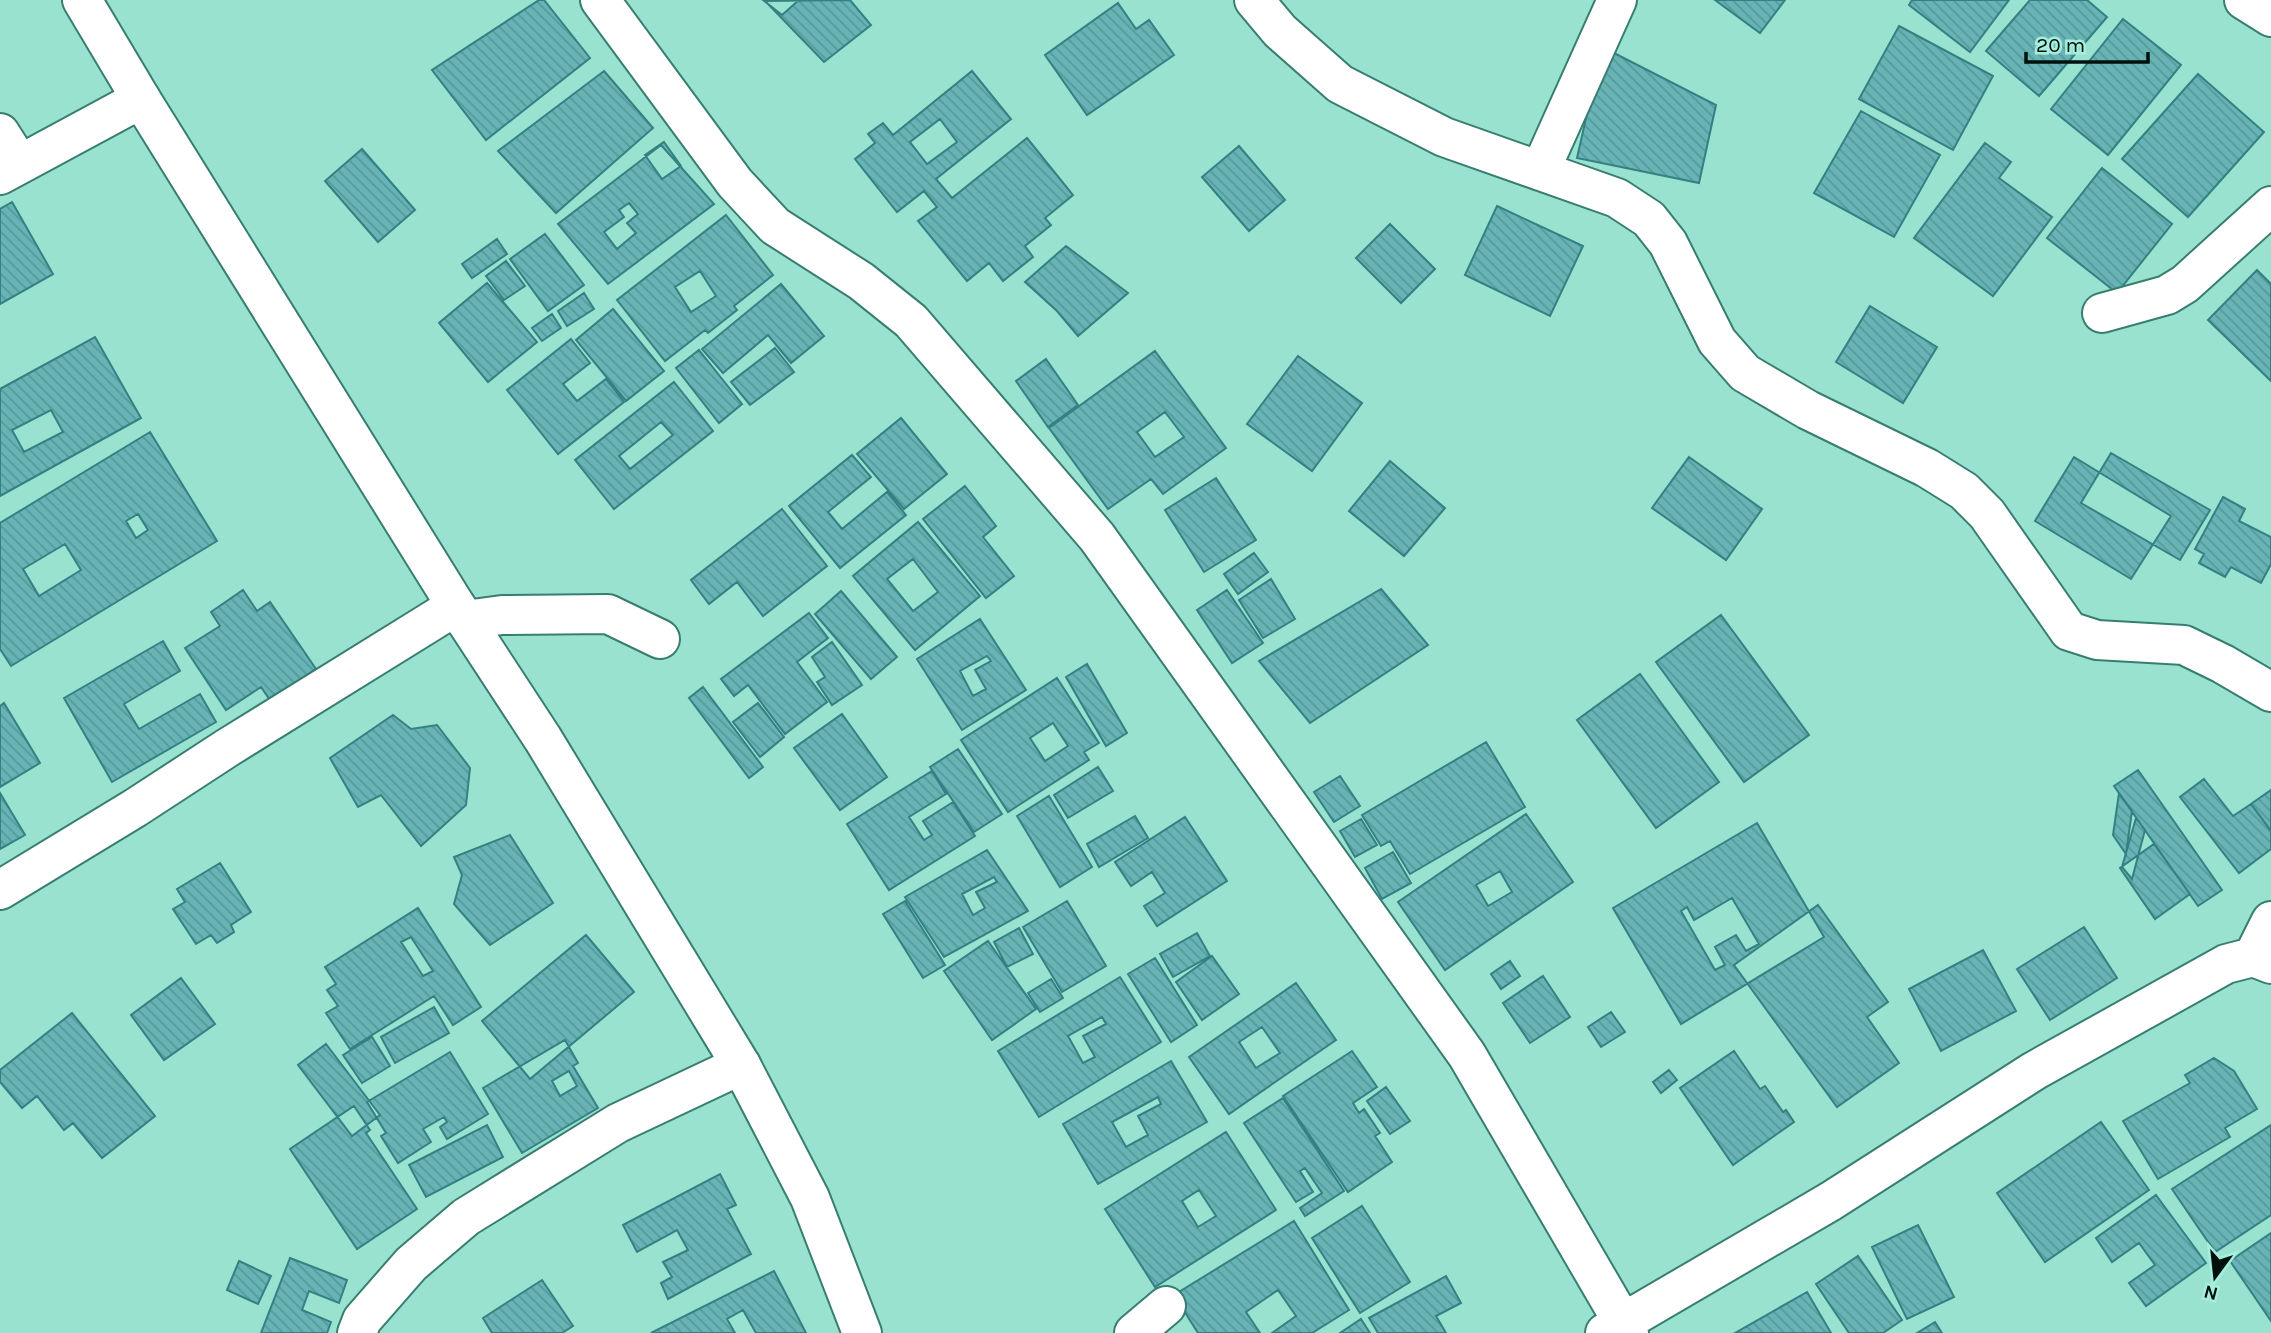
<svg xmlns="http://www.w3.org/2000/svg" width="2271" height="1333" viewBox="0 0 2271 1333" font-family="Karla,sans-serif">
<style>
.building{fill:url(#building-back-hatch);stroke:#338183;stroke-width:2;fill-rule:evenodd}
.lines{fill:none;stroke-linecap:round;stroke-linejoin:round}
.street-casing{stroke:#377e70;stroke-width:42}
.secondary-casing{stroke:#377e70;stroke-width:42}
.street{stroke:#fff;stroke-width:38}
.secondary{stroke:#fff;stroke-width:38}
</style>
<defs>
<pattern id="building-back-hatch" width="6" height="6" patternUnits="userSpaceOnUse" patternTransform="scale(1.75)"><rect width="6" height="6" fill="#67b3b5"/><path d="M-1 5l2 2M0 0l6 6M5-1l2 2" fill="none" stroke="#58999a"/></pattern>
</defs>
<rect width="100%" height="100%" fill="#9ae2d0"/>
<path class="building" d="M539,0H544L590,58L486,140L432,70Z
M763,0H799L782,15Z
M850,0L871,25L824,62L765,1Z
M1715,0H1785L1760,33Z
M1912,0H2009L1970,52L1909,5Z
M2030,0H2087L2107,17L2039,96L1986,51Z
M1118,3L1136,29L1149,20L1174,55L1087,115L1045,55Z
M2123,19L2181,65L2108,155L2051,109Z
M1899,26L1993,76L1953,150L1859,99Z
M1612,52L1716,105L1699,183L1577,158L1592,92Z
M604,71L653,128L556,213L498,151Z
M972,71L1011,119L936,179L952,198L1027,138L1073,195L1045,218L1051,225L1025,246L1033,257L1003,281L989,263L967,281L918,221L937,207L924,191L897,212L855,159L875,143L868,134L883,123L893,135ZM940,119L957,142L927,164L910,142Z
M2198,74L2264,132L2188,217L2122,159Z
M1861,111L1940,155L1894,237L1814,193Z
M664,142L681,166L662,179L645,155Z
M1985,143L2011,162L1999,178L2052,217L1993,296L1914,238Z
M661,145L714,204L608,284L558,224ZM629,203L638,214L627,223L636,233L617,249L604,232L624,217L619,210Z
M1239,146L1285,200L1249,231L1202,177Z
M362,149L415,210L378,242L325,181Z
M2102,168L2172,224L2117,293L2047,238Z
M12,202L53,274L0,304V209Z
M1497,206L1583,246L1550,316L1465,275Z
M726,215L773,275L734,306L737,310L708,333L705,330L665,361L617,300ZM700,271L716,296L691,312L675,287Z
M1390,224L1435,269L1401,303L1356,258Z
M545,234L584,285L548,311L510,259Z
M497,239L507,254L472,278L462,264Z
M1066,246L1128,293L1078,336L1057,311L1025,282Z
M506,261L525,286L504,300L486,276Z
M2257,270L2271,284V381L2208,320Z
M487,283L537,342L488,382L439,323Z
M781,284L824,336L791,363L768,335L723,373L702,349Z
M584,293L594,309L567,326L558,311Z
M1870,306L1937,347L1903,403L1836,362Z
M613,309L664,371L626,401L576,340Z
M552,314L561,328L542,341L532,328Z
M95,337L141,418L0,496V389ZM51,410L63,432L24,452L12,430Z
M571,339L590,363L563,384L577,401L606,379L624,402L558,454L507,390Z
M775,348L794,372L750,405L731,382Z
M699,350L742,404L719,423L676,368Z
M1155,351L1226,448L1163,494L1151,479L1108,509L1049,428ZM1165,412L1184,437L1155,457L1137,432Z
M1298,356L1362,403L1312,471L1247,424Z
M1046,359L1078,405L1048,427L1016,381Z
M674,382L713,431L614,509L575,460ZM661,422L673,435L630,469L619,456Z
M901,418L947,474L904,509L857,454Z
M150,432L217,541L11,666L0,649V523ZM138,514L148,530L136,538L126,521ZM65,544L81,570L39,596L23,569Z
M2111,453L2210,510L2180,560L2081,503Z
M852,455L871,477L828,512L842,529L887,492L906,515L840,568L789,506Z
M1689,457L1762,509L1726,560L1652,508Z
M2074,457L2171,516L2131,579L2035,521Z
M1390,461L1445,508L1404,556L1349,511Z
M1216,478L1256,540L1204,572L1165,510Z
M965,486L996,526L983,537L1014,576L986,598L923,519Z
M2223,497L2245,509L2239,521L2271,537V564L2261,583L2231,567L2225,577L2199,563L2204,554L2195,549Z
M782,509L827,566L763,616L737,582L709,604L691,580Z
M918,522L980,596L915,650L853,576ZM913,559L938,592L913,611L887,579Z
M1254,553L1268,572L1238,594L1224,574Z
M1271,579L1295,619L1263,638L1239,600Z
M1381,589L1428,645L1310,723L1259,661Z
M243,590L257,611L270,602L316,669L270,700L261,687L226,710L185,648L220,626L211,612Z
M1227,590L1263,643L1232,663L1197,610Z
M841,591L897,657L871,679L815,614Z
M809,613L828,638L797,662L827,702L785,734L748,685L734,696L721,679Z
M1721,615L1809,735L1744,782L1656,662Z
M980,619L1026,690L962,730L917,659ZM987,656L991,661L975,670L986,689L973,696L960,671Z
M163,641L180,671L124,704L139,729L200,694L216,722L112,782L64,698Z
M832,642L862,685L832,705L817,682L825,677L812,657Z
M1087,664L1127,733L1106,746L1066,677Z
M1640,674L1719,782L1656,828L1577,720Z
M1057,678L1099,743L1084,752L1089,760L1008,812L961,740ZM1053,723L1068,746L1045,761L1030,738Z
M703,687L763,767L749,778L689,698Z
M4,703L40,763L0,787V706Z
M758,703L784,737L760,757L733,722Z
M842,714L887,777L840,810L794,748Z
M393,715L411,729L437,725L470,768L466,805L421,846L381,795L358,807L330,758Z
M1486,742L1525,807L1410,874L1390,841L1381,846L1362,815Z
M958,749L1002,814L974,832L930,767Z
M1098,767L1113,791L1068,818L1054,795Z
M2138,770L2222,890L2198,906L2114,786Z
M932,771L946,794L909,817L924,840L932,835L923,821L953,802L975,836L889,890L847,824Z
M1340,776L1360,806L1334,822L1314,792Z
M2204,779L2233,816L2251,804L2271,831V849L2239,873L2180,797Z
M2271,790V831L2251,804Z
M0,793L25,835L0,849Z
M2119,793L2132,811L2126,854L2113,835Z
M1049,796L1092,867L1060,887L1017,816Z
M1526,814L1573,882L1445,970L1398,902ZM1500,871L1512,892L1488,906L1476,885Z
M1135,816L1148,838L1099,867L1087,844Z
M1185,817L1227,881L1157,926L1144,906L1165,893L1152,872L1131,886L1115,862Z
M2136,818L2145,830L2132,879L2122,867Z
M1361,819L1377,845L1355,857L1340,831Z
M1757,823L1824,937L1681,1024L1613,908ZM1732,898L1759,944L1746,951L1736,935L1715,947L1725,965L1715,970L1681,911L1687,907L1694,920Z
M510,835L553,903L490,945L454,904L462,875L454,857Z
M2154,844L2190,894L2155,919L2120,868Z
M987,850L1028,911L944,957L905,897ZM994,877L997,882L976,892L985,908L973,915L962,894Z
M1393,852L1411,883L1382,899L1365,868Z
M220,863L251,912L231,925L234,932L217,943L211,935L196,944L173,909L185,902L177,889Z
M905,901L945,965L923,978L883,914Z
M1067,901L1106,966L1062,992L1023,927Z
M1818,905L1888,1002L1867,1017L1899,1063L1837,1107L1734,965Z
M418,908L481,1007L453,1025L434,996L350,1049L326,1013L338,1006L327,990L336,984L325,967ZM411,937L433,971L423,976L401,942Z
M2084,927L2117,978L2050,1020L2017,969Z
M1019,928L1033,954L1007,967L994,942Z
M1197,933L1210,956L1173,977L1160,954Z
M586,935L634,992L530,1079L482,1021Z
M988,941L1036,1009L992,1040L944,971Z
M1983,950L2016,1011L1941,1051L1909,989Z
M1212,956L1239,994L1202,1020L1176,982Z
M1155,958L1197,1025L1171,1042L1128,974Z
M1510,961L1520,976L1501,989L1491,974Z
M1543,976L1570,1017L1530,1043L1503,1003Z
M1120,977L1161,1042L1039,1117L998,1051ZM1102,1017L1106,1024L1083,1036L1095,1057L1083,1063L1068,1036Z
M181,978L215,1024L164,1060L131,1015Z
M1051,979L1063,998L1040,1012L1028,993Z
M1296,983L1336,1040L1229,1114L1189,1057ZM1262,1027L1280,1053L1256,1068L1239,1042Z
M434,1007L449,1033L395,1063L381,1037Z
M1611,1012L1625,1032L1601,1047L1588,1027Z
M72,1013L155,1116L102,1158L73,1123L64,1130L37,1096L22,1108L0,1082V1070Z
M372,1037L390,1066L362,1083L343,1055Z
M565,1040L578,1063L573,1066L598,1108L522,1153L483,1088ZM569,1071L577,1086L560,1096L552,1081Z
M326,1044L380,1115L352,1136L298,1065Z
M1352,1051L1377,1087L1353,1103L1359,1113L1364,1109L1380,1133L1375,1136L1392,1162L1348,1192L1283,1096Z
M1734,1051L1760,1089L1765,1086L1783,1112L1786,1110L1794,1122L1733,1165L1680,1088Z
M450,1052L488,1114L447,1139L440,1127L447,1122L444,1117L423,1129L431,1142L398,1163L381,1136L386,1133L367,1102Z
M2214,1058L2234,1071L2257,1109L2225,1128L2230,1137L2158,1179L2123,1121L2190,1083L2185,1075Z
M1171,1061L1207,1122L1098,1184L1063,1124ZM1158,1097L1161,1104L1138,1116L1148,1135L1126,1147L1112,1122Z
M1669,1070L1677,1080L1661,1093L1653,1082Z
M1386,1087L1410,1121L1390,1134L1367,1101Z
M1283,1098L1344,1191L1305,1216L1300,1208L1322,1193L1305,1168L1300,1171L1313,1192L1296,1202L1244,1123Z
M354,1106L370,1130L366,1133L417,1209L357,1249L290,1149Z
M2101,1122L2149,1190L2045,1262L1997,1193Z
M487,1125L503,1157L426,1197L409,1165Z
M2271,1125V1215L2215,1252L2172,1189Z
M1226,1132L1276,1210L1155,1287L1105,1209ZM1199,1190L1216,1216L1198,1227L1182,1201Z
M720,1174L736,1205L727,1209L751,1254L668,1299L661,1283L672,1277L663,1262L688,1250L677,1230L637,1252L623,1225Z
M2156,1195L2206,1263L2146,1306L2129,1283L2155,1265L2139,1243L2112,1262L2096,1238Z
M1362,1206L1410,1282L1360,1313L1312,1238Z
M1294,1221L1349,1310L1312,1333H1272L1296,1316L1278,1290L1246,1312L1260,1333H1198L1174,1295Z
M1918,1225L1954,1297L1907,1319L1872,1247Z
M2271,1233V1321L2230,1261Z
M1858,1256L1902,1320L1883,1333H1849L1816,1284Z
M290,1258L347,1280L339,1303L309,1291L302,1310L331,1322L327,1333H261Z
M239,1261L271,1276L258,1304L227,1290Z
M774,1271L806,1333H756L743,1310L727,1319L735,1333H651Z
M1446,1276L1461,1303L1436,1316L1446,1333H1378L1369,1318Z
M542,1280L573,1326L562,1333H492L483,1318Z
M1807,1292L1831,1333H1735Z
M1361,1319L1370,1333H1340Z
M1935,1322L1942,1333H1917Z"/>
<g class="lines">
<g class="street-casing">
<path id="street" d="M600,0L735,183L775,226L861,281L911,321L1097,537L1467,1055L1629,1333
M1254,0L1280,31L1340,84L1444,137L1617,198L1649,219L1668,243L1717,341L1745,373L1808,410L1927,468L1964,491L1987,514L2069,631L2097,640L2184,645L2223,664L2271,692
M2244,0L2271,17
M0,133L19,163
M1540,171L1617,0
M0,175L141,99
M2102,313L2167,295L2185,284L2271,206
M465,620L502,615L608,614L660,639
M0,890L135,808L227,748L456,606
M2253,957L2271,921
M357,1333L362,1320L411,1264L466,1217L618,1123L741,1065
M1134,1333L1166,1306
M1605,1333L1831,1201L2034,1071L2226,964L2253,957L2271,964"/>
</g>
<g class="secondary-casing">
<path id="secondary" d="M82,0L141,99L456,606L543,739L741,1065L810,1198L862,1333"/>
</g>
<use href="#street" class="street"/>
<use href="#secondary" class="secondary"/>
</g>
<g transform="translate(2215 1277) rotate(195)" stroke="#a7efdd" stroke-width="5" paint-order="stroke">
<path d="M0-5L12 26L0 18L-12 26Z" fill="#00110d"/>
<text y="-10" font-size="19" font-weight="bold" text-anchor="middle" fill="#00110d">N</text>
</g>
<path d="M2026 52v10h122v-10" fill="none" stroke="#00110d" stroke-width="3.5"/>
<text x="2036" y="52" font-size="21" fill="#00110d" stroke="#a7efdd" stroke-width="5" paint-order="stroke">20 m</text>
</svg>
